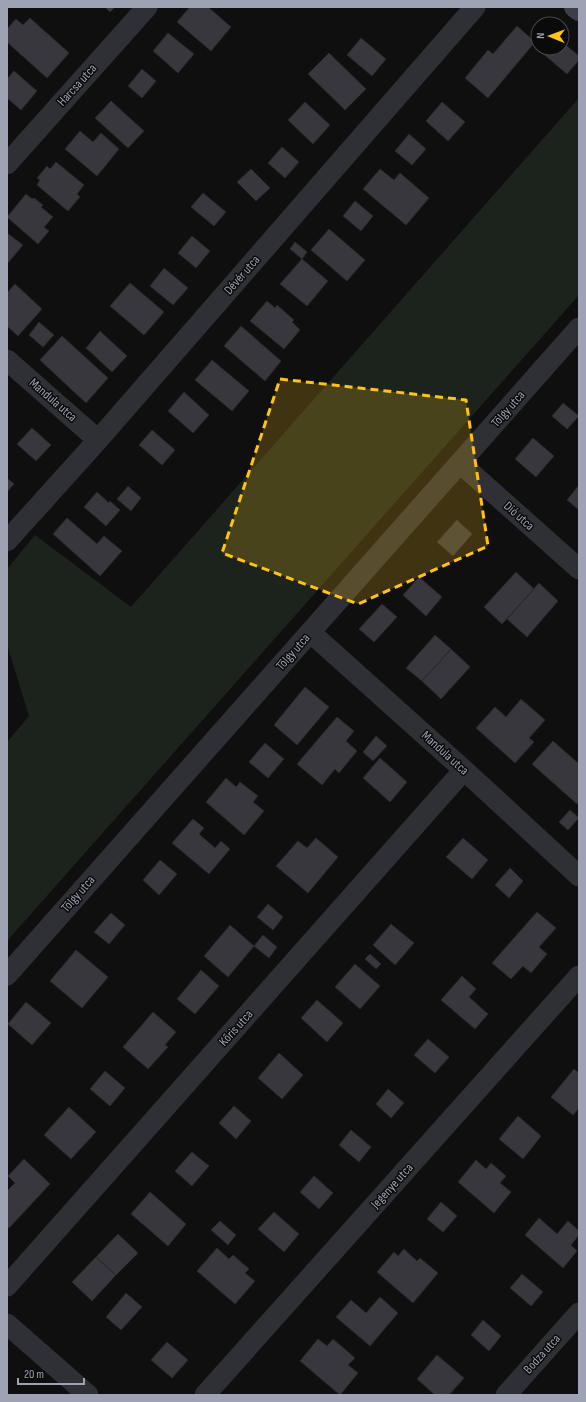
<svg xmlns="http://www.w3.org/2000/svg" width="586" height="1402" viewBox="0 0 586 1402" font-family="'Sofia Sans Condensed',sans-serif">
<style>
.green{fill:#1b231c}
.building{fill:#38373d;stroke:#29282c}
.lines{fill:none;stroke-linecap:round;stroke-linejoin:round}
.street{stroke:#2f3035;stroke-width:21}
.secondary{stroke:#3d3f46;stroke-width:22}
.marked{fill:#ffc318;fill-opacity:0.2;stroke:#ffc318;stroke-width:3;stroke-dasharray:8 5;stroke-linejoin:round}
.labels{text-anchor:middle;dominant-baseline:central;stroke-width:3;stroke-linejoin:round;paint-order:stroke}
.street-label{font-size:13px;fill:#9ea3b3;stroke:#0a0a0b}
</style>
<rect width="100%" height="100%" fill="#0f0f10"/>
<path class="green" d="M578,99L579,100V295L7,941V742L29,716L7,645V569L35,535L131,607Z"/>
<path class="building" d="M105,7H115L110,12Z
M190,7H208L231,27L211,51L177,22Z
M30,18L69,53L47,78L7,42V29L16,19L23,25Z
M517,26L535,42L488,98L465,78L488,50L493,54Z
M168,33L194,54L178,73L153,51Z
M361,38L386,59L372,76L347,55Z
M562,42L579,56V60L567,74L541,52L545,48H562Z
M329,53L366,89L345,110L308,74Z
M142,69L156,81L142,98L128,86Z
M14,71L37,91L21,110L7,98V79Z
M111,101L144,131L128,148L95,118Z
M305,102L330,125L313,144L288,120Z
M442,102L465,122L448,141L426,121Z
M80,131L93,142L101,133L119,149L97,176L65,149Z
M409,134L426,149L412,165L395,151Z
M282,147L299,162L285,178L268,163Z
M56,162L84,185L77,194L80,197L68,211L37,185L40,180L37,178L47,166L50,169Z
M251,169L270,188L256,201L237,182Z
M380,169L394,180L400,173L429,198L406,225L363,189Z
M203,193L226,212L214,226L191,207Z
M26,194L32,199L34,198L43,205L41,207L53,217L44,227L49,231L38,244L7,217Z
M355,201L373,216L361,231L343,216Z
M329,229L365,260L347,281L311,250Z
M7,233L23,245L7,264Z
M192,236L210,251L196,268L178,253Z
M295,242L307,252L302,259L290,249Z
M302,259L328,281L307,306L280,284Z
M164,268L188,288L173,305L150,286Z
M130,283L164,312L144,335L110,306Z
M15,284L42,309L18,336L7,326V293Z
M267,301L275,308L277,305L294,320L292,322L300,330L284,349L250,321Z
M39,322L54,335L43,347L29,335Z
M241,326L281,361L265,381L224,346Z
M100,331L127,356L112,372L86,348Z
M62,336L108,378L86,403L40,360Z
M212,360L249,391L232,411L195,380Z
M184,392L209,415L193,433L168,411Z
M563,403L579,416L567,429L552,416Z
M32,428L51,445L36,461L17,444Z
M152,430L175,450L162,465L139,445Z
M533,438L554,456L536,477L515,459Z
M7,478L14,484L7,492Z
M579,485V510L567,500Z
M128,486L141,498L131,511L117,499Z
M97,492L109,503L110,501L120,510L106,526L84,507Z
M67,518L97,544L104,536L122,551L100,576L53,534Z
M457,520L472,534L453,556L437,542Z
M516,572L534,589L502,624L484,607Z
M419,577L442,597L426,616L403,595Z
M539,583L558,601L527,637L507,619Z
M382,604L397,617L374,642L359,629Z
M435,635L451,649L422,681L406,668Z
M451,649L470,667L441,699L422,681Z
M305,687L329,707L297,745L274,725Z
M521,699L545,720L529,738L534,742L515,763L476,728L495,707L506,717Z
M337,717L354,731L346,741L357,751L339,773L335,769L322,785L297,764Z
M376,736L387,746L373,761L363,752Z
M553,741L579,764V801L577,804L532,764Z
M265,743L284,759L268,778L249,762Z
M380,758L407,782L390,802L363,778Z
M226,778L236,787L240,782L258,796L253,802L264,811L244,835L206,802Z
M570,810L579,818L568,830L559,822Z
M193,819L204,828L199,834L215,848L221,841L230,849L209,874L172,843Z
M316,838L338,857L308,893L276,866L298,841L307,848Z
M463,838L488,860L472,879L446,857Z
M160,860L177,874L159,895L143,880Z
M510,868L523,881L509,898L495,885Z
M268,904L283,917L273,930L257,917Z
M537,912L556,928L539,947L547,954L531,973L523,966L511,979L492,963Z
M111,913L125,925L109,944L94,932Z
M391,924L414,943L395,965L373,945Z
M230,925L254,946L228,977L204,956Z
M263,935L277,947L269,958L254,946Z
M76,950L108,977L82,1008L50,981Z
M370,954L381,964L376,969L365,959Z
M355,964L380,986L360,1009L335,987Z
M201,970L219,986L195,1014L177,999Z
M462,976L476,989L469,997L488,1014L475,1029L441,1000Z
M317,1000L343,1023L327,1042L301,1018Z
M26,1002L51,1023L32,1045L8,1024Z
M153,1012L176,1032L165,1045L168,1047L148,1069L123,1047Z
M428,1039L449,1057L435,1073L414,1055Z
M279,1053L303,1075L282,1099L258,1078Z
M574,1069L579,1073V1108L573,1115L551,1097Z
M105,1071L125,1088L110,1106L90,1089Z
M388,1089L404,1103L391,1118L376,1104Z
M234,1106L251,1121L236,1139L219,1123Z
M69,1107L96,1132L71,1159L44,1135Z
M518,1116L541,1136L523,1159L499,1139Z
M351,1130L371,1147L359,1162L339,1145Z
M192,1152L209,1166L192,1186L175,1171Z
M24,1159L50,1184L9,1228L7,1226V1191L15,1183L8,1176Z
M476,1160L486,1169L491,1163L506,1176L500,1183L511,1192L494,1213L458,1182Z
M314,1176L333,1193L319,1209L300,1192Z
M150,1192L186,1224L168,1246L131,1214Z
M441,1202L457,1216L443,1232L427,1219Z
M274,1212L299,1234L284,1252L258,1229Z
M539,1218L557,1234L568,1221L579,1231V1235L571,1245L577,1251L563,1268L525,1235Z
M220,1221L236,1235L228,1245L211,1230Z
M118,1234L138,1253L116,1275L96,1257Z
M217,1248L229,1259L233,1255L249,1269L245,1273L255,1281L235,1304L197,1271Z
M404,1249L417,1261L420,1258L438,1273L413,1303L377,1272L394,1252L398,1256Z
M96,1257L116,1275L92,1301L72,1282Z
M522,1274L543,1292L531,1306L510,1288Z
M126,1293L142,1307L121,1330L106,1317Z
M380,1297L398,1313L370,1346L336,1317L351,1300L366,1313Z
M483,1320L501,1336L489,1351L471,1335Z
M318,1339L327,1346L333,1339L355,1358L348,1365L358,1373L340,1395L300,1361Z
M167,1342L188,1360L172,1378L151,1360Z
M437,1355L464,1378L449,1395H435L417,1379Z"/>
<g class="lines">
<path class="street" d="M7,164L147,7
M7,360L98,440
M460,463L579,569
M7,541L98,440L475,7
M310,632L464,770L579,876
M7,975L579,328
M7,1286L464,770
M7,1324L88,1395
M205,1395L579,976
M506,1395L579,1313"/>
<path class="secondary" d="M575,7L579,10"/>
</g>
<path class="marked" d="M280,379L466,400L488,546L358,604L222,553Z"/>
<g class="labels">
<g class="street-label">
<text transform="translate(77 85) rotate(-48)">Harcsa utca</text>
<text transform="translate(242 275) rotate(-49)">Dévér utca</text>
<text transform="translate(53 400) rotate(41)">Mandula utca</text>
<text transform="translate(508 409) rotate(-49)">Tölgy utca</text>
<text transform="translate(519 516) rotate(42)">Dió utca</text>
<text transform="translate(293 652) rotate(-49)">Tölgy utca</text>
<text transform="translate(445 753) rotate(42)">Mandula utca</text>
<text transform="translate(78 894) rotate(-49)">Tölgy utca</text>
<text transform="translate(236 1028) rotate(-48)">Kőris utca</text>
<text transform="translate(392 1186) rotate(-48)">Jegenye utca</text>
<text transform="translate(542 1354) rotate(-48)">Bodza utca</text>
</g>
</g>
<rect width="586" height="1402" fill="none" stroke="#9ea3b3" stroke-width="16"/>
<g transform="translate(550 36) rotate(271)"><circle r="19" fill="#0a0a0b" stroke="#45474e"/>
<path d="M0-3L7 15L0 10L-7 15Z" fill="#ffc318"/>
<text y="-6" font-size="11" font-weight="bold" text-anchor="middle" fill="#9ea3b3">N</text>
</g>
<path d="M18 1378v6h66v-6" fill="none" stroke="#9ea3b3" stroke-width="2"/>
<text x="24" y="1378" font-size="12" fill="#9ea3b3" stroke="#0a0a0b" stroke-width="3" paint-order="stroke">20 m</text>
</svg>
